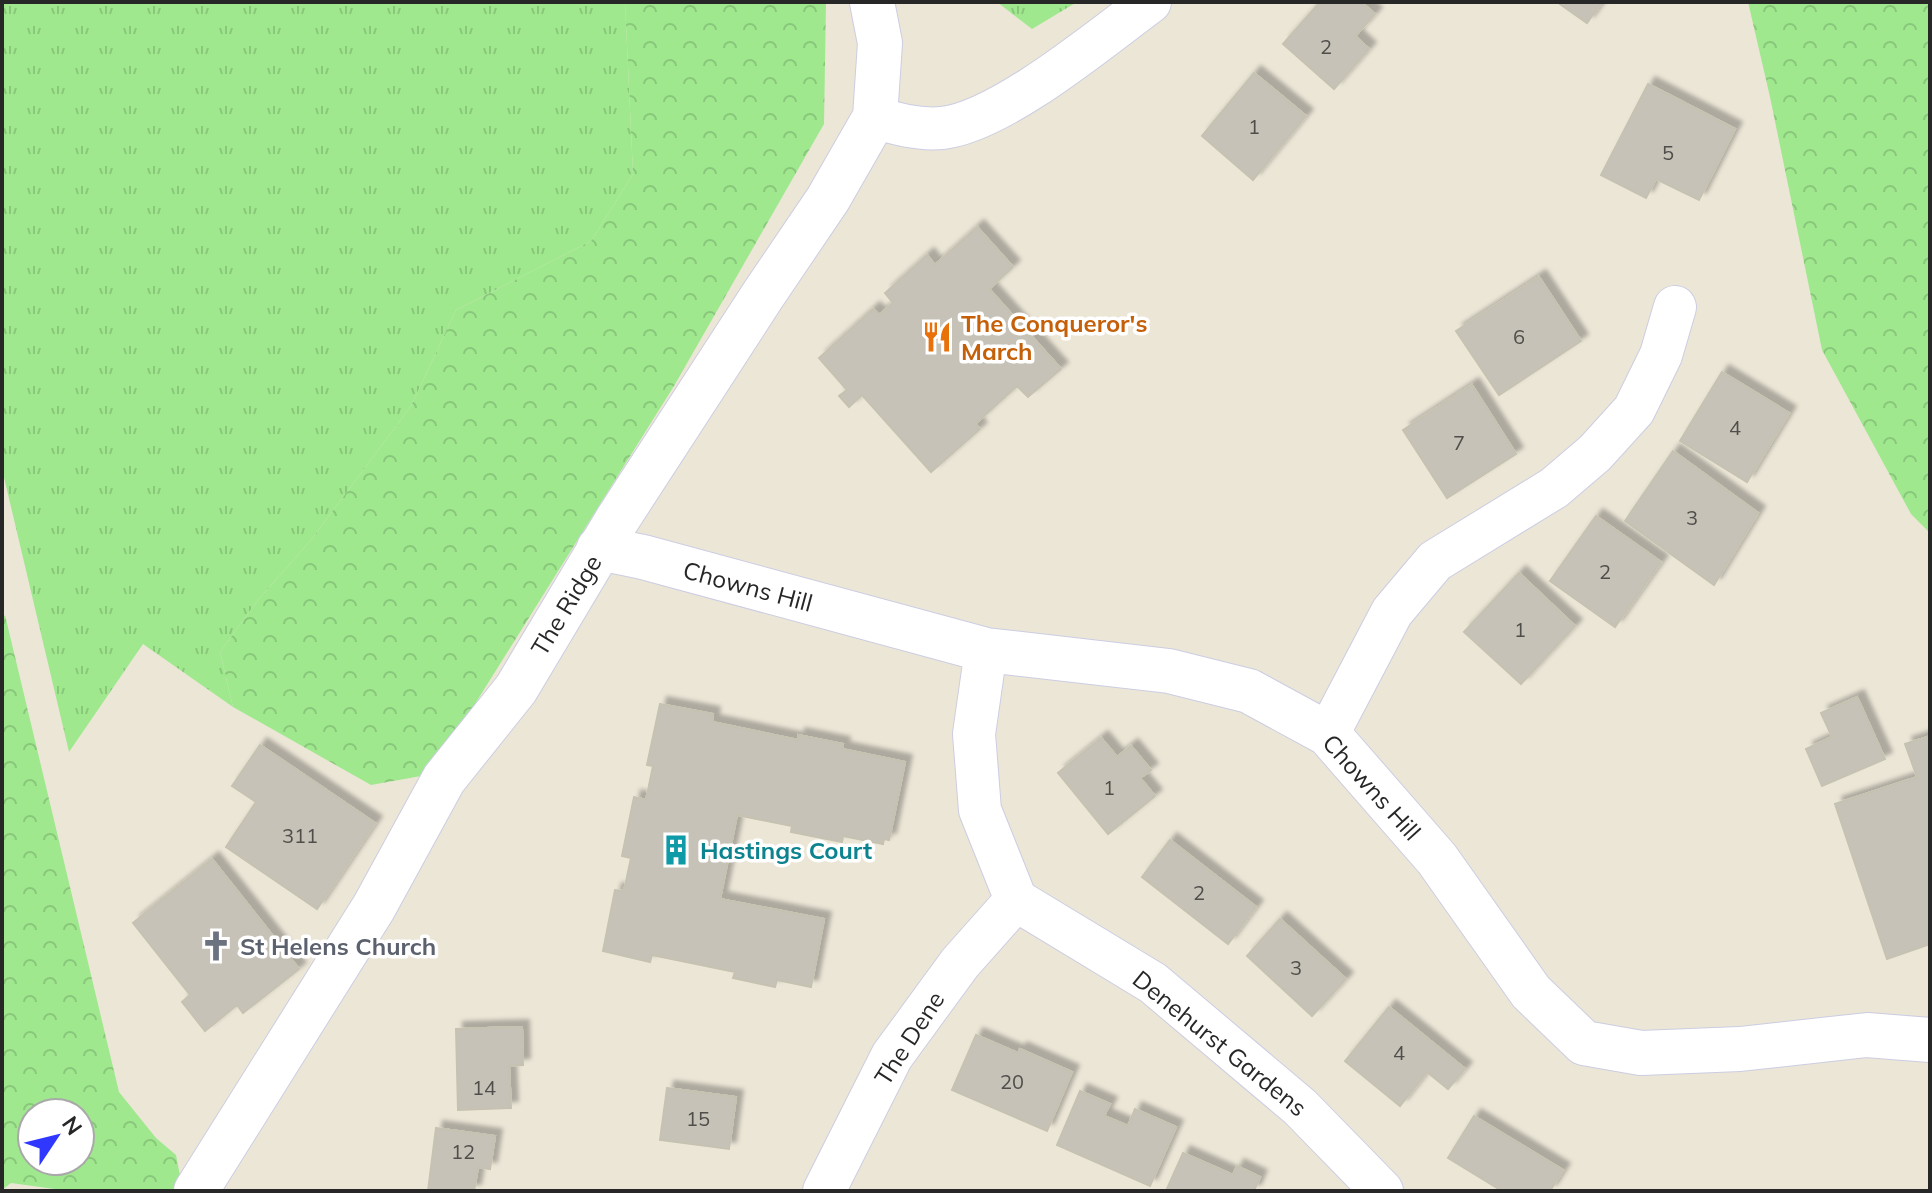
<svg xmlns="http://www.w3.org/2000/svg" width="1932" height="1193" viewBox="0 0 1932 1193" font-family="Mulish,sans-serif">
<style>
.grass{fill:url(#grass-tufts)}
.forest{fill:url(#forest-crowns);fill-rule:evenodd}
.building{fill:#c6c2b7;stroke:#c6c2b1;stroke-width:2;filter:url(#shadow)}
.lines{fill:none;stroke-linecap:round;stroke-linejoin:round}
.minor-casing{stroke:#cccde2;stroke-width:44}
.tertiary-casing{stroke:#cccde2;stroke-width:46}
.secondary-casing{stroke:#cccde2;stroke-width:46}
.minor{stroke:#fff;stroke-width:42}
.tertiary{stroke:#fff;stroke-width:44}
.secondary{stroke:#fff;stroke-width:44}
.labels{text-anchor:middle;dominant-baseline:central;stroke-width:7;stroke-linejoin:round;paint-order:stroke}
.number-label{font-size:20px;fill:#4f4e4b}
.food-label{font-size:24px;font-weight:bold;fill:#c56008;stroke:#fff;text-anchor:start}
.street-label{font-size:24px;fill:#272727;stroke:#fff}
.culture-label{font-size:24px;font-weight:bold;fill:#0d838f;stroke:#fff;text-anchor:start}
.worship-label{font-size:24px;font-weight:bold;fill:#5b616d;stroke:#fff;text-anchor:start}
</style>
<defs>
<pattern id="grass-tufts" width="24" height="20" patternUnits="userSpaceOnUse" patternTransform="scale(2)"><rect width="24" height="20" fill="#9fe88e"/><path d="M3 7l-1-3M5 7V3M7 7l1-3M15 17l-1-3M17 17v-4M19 17l1-3" fill="none" stroke="#89c77a"/></pattern>
<pattern id="forest-crowns" width="20" height="18" patternUnits="userSpaceOnUse" patternTransform="scale(2)"><rect width="20" height="18" fill="#9fe88e"/><path d="M2 6a3 3 0 1 1 6 0M12 15a3 3 0 1 1 6 0" fill="none" stroke="#89c77a"/></pattern>
<filter id="shadow"><feDropShadow dx="7" dy="-7" stdDeviation="2" flood-color="#0004"/></filter>
</defs>
<rect width="100%" height="100%" fill="#ece6d7"/>
<path class="grass" d="M2,2H625L633,174L591,241L456,310L411,406L311,540L258,600L220,652L233,707L143,644L69,752L2,469Z
M997,2H1077L1032,29Z"/>
<path class="forest" d="M625,2H826L824,124L674,386L463,723L421,776L371,785L233,707L220,652L258,600L311,540L411,406L456,310L591,241L633,174Z
M1748,2H1930V533L1911,514L1822,350L1770,97Z
M5,615L119,1092L156,1138L176,1155L181,1181L172,1191H69L11,1183L2,1190V620ZM32,1113H80V1161H32Z"/>
<path class="building" d="M1320,2H1361L1375,14L1355,36L1369,49L1334,89L1283,44Z
M1557,2H1602L1587,23Z
M1254,73L1306,116L1253,180L1202,136Z
M1648,84L1735,129L1699,200L1656,179L1646,198L1601,175Z
M977,227L1013,267L989,289L1061,369L1028,397L1017,386L975,424L980,429L931,472L862,395L849,407L839,396L847,390L819,358L873,309L879,315L893,303L885,293L927,255L935,265Z
M1539,277L1581,341L1499,395L1456,331Z
M1722,372L1789,413L1747,482L1680,441Z
M1472,385L1516,454L1447,498L1403,430Z
M1673,451L1758,513L1714,585L1625,521Z
M1596,516L1661,562L1615,627L1550,581Z
M1519,573L1575,626L1521,684L1464,632Z
M1857,697L1885,759L1822,786L1806,749L1832,737L1821,713Z
M660,704L713,714L712,722L798,740V735L843,744L842,749L905,762L889,840L884,839L883,844L843,836L842,842L791,832L792,826L737,815L720,899L824,919L811,987L777,980L775,987L733,978L735,972L652,955L650,962L603,951L615,890L624,891L631,858L622,856L634,797L646,800L653,766L647,765Z
M1930,736V944L1887,959L1835,804L1917,777L1905,744Z
M1101,738L1117,757L1131,746L1151,770L1140,778L1155,796L1108,834L1058,773Z
M260,745L375,823L317,909L226,847L256,802L232,786Z
M1170,840L1256,907L1228,944L1142,877Z
M212,859L299,969L243,1013L237,1005L205,1031L182,1002L190,995L133,923Z
M1280,919L1346,979L1312,1016L1247,956Z
M1389,1007L1465,1069L1448,1089L1427,1072L1400,1106L1345,1061Z
M522,1027L523,1065L509,1066L511,1108L458,1110L456,1029Z
M976,1035L1018,1053L1020,1049L1072,1072L1047,1131L952,1090Z
M667,1088L736,1097L729,1149L660,1140Z
M1080,1091L1110,1104L1104,1116L1128,1126L1135,1109L1176,1127L1150,1186L1057,1145Z
M1474,1116L1563,1170L1550,1191H1502L1448,1158Z
M436,1128L495,1136L490,1169L478,1167L474,1191H428Z
M1183,1153L1233,1175L1237,1166L1260,1177L1254,1191H1166Z"/>
<g class="lines">
<g class="minor-casing">
<path id="minor" d="M875,117C895,124 920,130 942,128C1001,122 1101,38 1150,2
M986,650L974,734L980,810L1016,900L1153,983L1300,1107L1382,1191
M1328,734L1392,612L1435,561L1554,488L1595,453L1634,410L1661,355L1675,307
M824,1191L892,1056L960,963L1016,900"/>
</g>
<g class="tertiary-casing">
<path id="tertiary" d="M599,548L643,557L986,650L1169,671L1249,691L1328,734L1437,859L1531,992L1584,1043L1641,1053L1740,1049L1867,1035L1930,1040"/>
</g>
<g class="secondary-casing">
<path id="secondary" d="M196,1191L374,907L444,779L516,689L617,520L763,295L828,199L875,117L880,43L872,2"/>
</g>
<use href="#minor" class="minor"/>
<use href="#tertiary" class="tertiary"/>
<use href="#secondary" class="secondary"/>
</g>
<defs>
<g id="restaurant-bare" transform="scale(2.4)"><path d="M-5-6h1v4h1v-4h1v4h1v-4h1v5L-1.5 .5V6h-2V.5L-5-1ZM5-6V6H3V1.5H1.5Q1.5-4 5-6Z" fill="#e8710a" stroke="#fff" stroke-width="2.5" paint-order="stroke"/></g>
<g id="building-bare" transform="scale(2.4)"><path d="M-4-6H4V6H1V3H-1V6H-4ZM-2.5-4.3h1.7v1.8h-1.7ZM.8-4.3h1.7v1.8H.8ZM-2.5-1h1.7V.8h-1.7ZM.8-1h1.7V.8H.8Z" fill="#0f9aa8" stroke="#fff" stroke-width="2.5" paint-order="stroke"/></g>
<g id="church-bare" transform="scale(2.4)"><path d="M-1.2-6h2.4v3.5h3.3v2.4h-3.3V6h-2.4V-.1h-3.3v-2.4h3.3Z" fill="#6b7280" stroke="#fff" stroke-width="2.5" paint-order="stroke"/></g>
</defs>
<g fill-rule="evenodd">
<use href="#restaurant-bare" x="937" y="337"/>
<use href="#building-bare" x="676" y="850"/>
<use href="#church-bare" x="216" y="946"/>
</g>
<g class="labels">
<g class="number-label">
<text x="1326" y="46">2</text>
<text x="1254" y="126">1</text>
<text x="1668" y="152">5</text>
<text x="1519" y="336">6</text>
<text x="1735" y="427">4</text>
<text x="1459" y="442">7</text>
<text x="1692" y="517">3</text>
<text x="1605" y="571">2</text>
<text x="1520" y="629">1</text>
<text x="1109" y="787">1</text>
<text x="300" y="835">311</text>
<text x="1199" y="892">2</text>
<text x="1296" y="967">3</text>
<text x="1399" y="1052">4</text>
<text x="1012" y="1081">20</text>
<text x="484" y="1087">14</text>
<text x="698" y="1118">15</text>
<text x="463" y="1151">12</text>
</g>
<g class="food-label">
<text x="961" y="323">The Conqueror's<tspan x="961" dy="28">March</tspan></text>
</g>
<g class="street-label">
<text transform="translate(748 586) rotate(15)">Chowns Hill</text>
<text transform="translate(566 605) rotate(-59)">The Ridge</text>
<text transform="translate(1372 787) rotate(48)">Chowns Hill</text>
<text transform="translate(909 1038) rotate(-57)">The Dene</text>
<text transform="translate(1220 1043) rotate(39)">Denehurst Gardens</text>
</g>
<g class="culture-label">
<text x="700" y="850">Hastings Court</text>
</g>
<g class="worship-label">
<text x="240" y="946">St Helens Church</text>
</g>
</g>
<rect width="1932" height="1193" fill="none" stroke="#272727" stroke-width="8"/>
<g transform="translate(56 1137) rotate(55)"><circle r="38" fill="#ffffff" stroke="#a9a9a9" stroke-width="2"/>
<path d="M0-6L14 30L0 20L-14 30Z" fill="#3037ff"/>
<text y="-12" font-size="22" font-weight="bold" text-anchor="middle" fill="#272727">N</text>
</g>
</svg>
